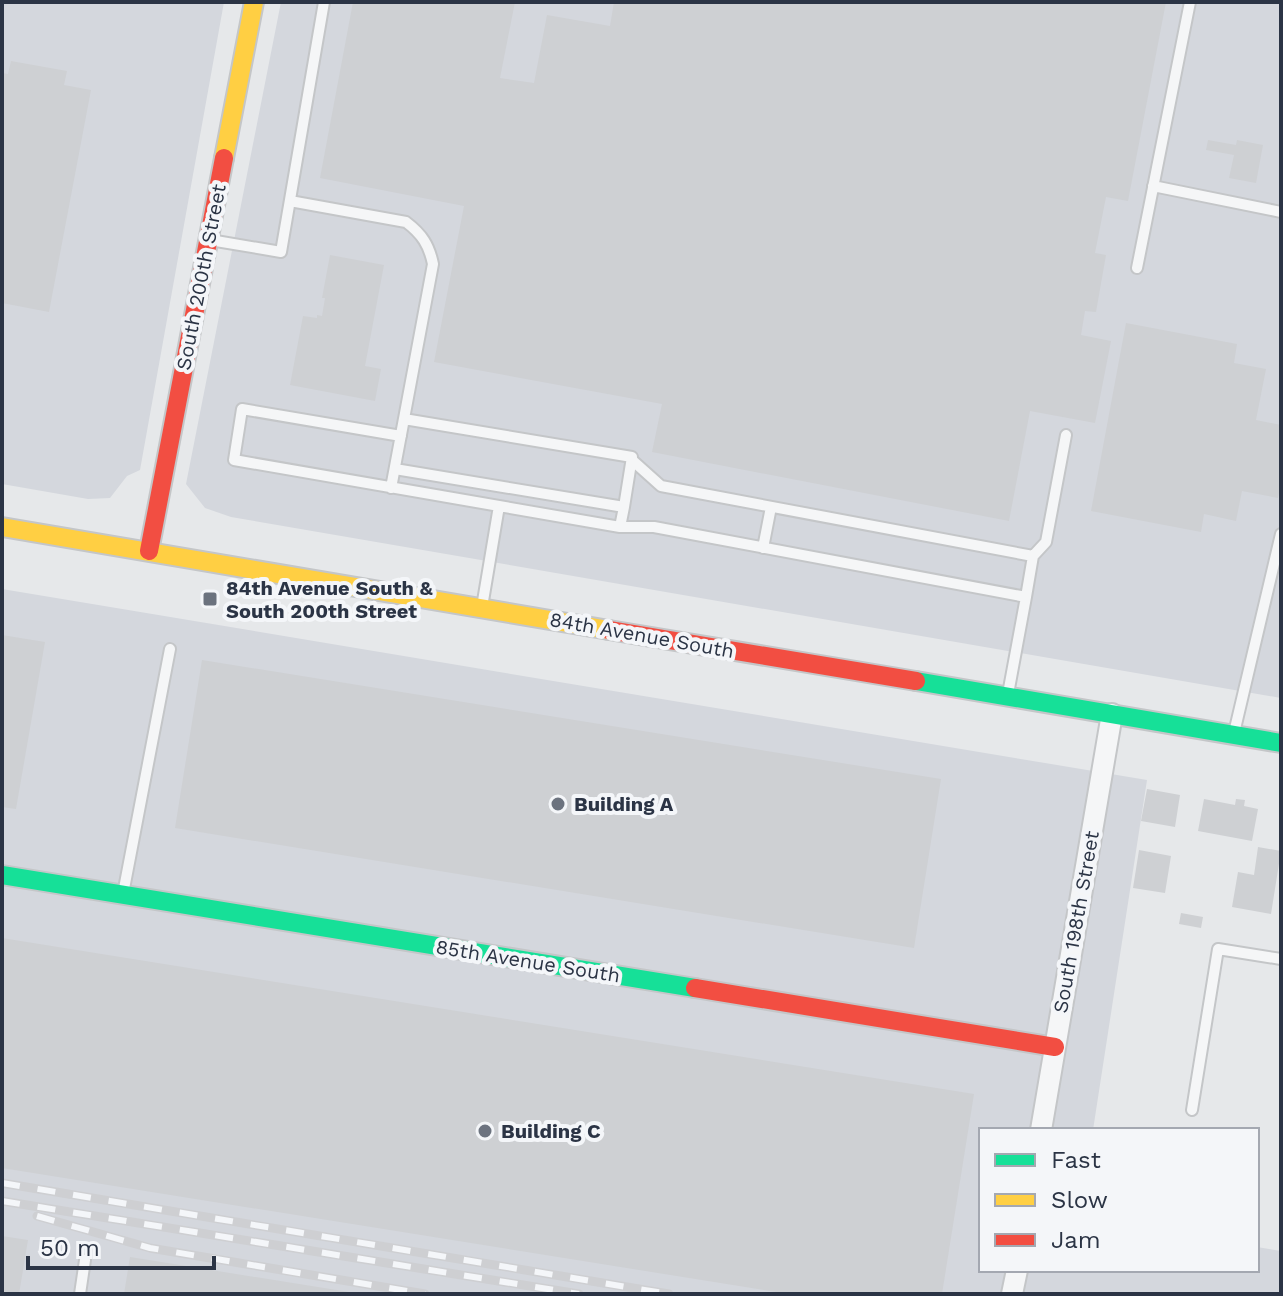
<svg xmlns="http://www.w3.org/2000/svg" width="1283" height="1296" viewBox="0 0 1283 1296" font-family="'Work Sans',sans-serif">
<style>
.built{fill:#d4d7dd}
.building{fill:#ced0d3}
.lines{fill:none;stroke-linecap:round;stroke-linejoin:round}
.lane-casing{stroke:#c4c6c8;stroke-width:14}
.street-casing{stroke:#c4c6c8;stroke-width:24}
.fast-casing{stroke:#c4c6c8;stroke-width:22}
.slow-casing{stroke:#c4c6c8;stroke-width:22}
.jam-casing{stroke:#c4c6c8;stroke-width:22}
.lane{stroke:#f5f6f7;stroke-width:10}
.street{stroke:#f5f6f7;stroke-width:20}
.fast{stroke:#16e098;stroke-width:18}
.slow{stroke:#ffcf43;stroke-width:18}
.jam{stroke:#f24e42;stroke-width:18}
.rail-casing{stroke:#cecfd2;stroke-width:9}
.rail{stroke:#f4f6f9;stroke-width:6;stroke-dasharray:18;stroke-linecap:butt}
.poi-dot{fill:#6c737f;stroke:#f4f6f9;stroke-width:3}
.labels{text-anchor:middle;dominant-baseline:central;stroke-width:8;stroke-linejoin:round;paint-order:stroke}
.street-label{font-size:20px;fill:#2b3445;stroke:#f4f6f9}
.poi-label{font-size:20px;font-weight:bold;fill:#2b3445;stroke:#f4f6f9;text-anchor:start}
</style>
<rect width="100%" height="100%" fill="#e6e8ea"/>
<path class="built" d="M2,2H224L140,470L127,476L110,498L88,499L2,484Z
M281,2H1281V698L231,517L205,508L186,484Z
M2,589L1147,780L1093,1130H981V1270H1257V1247L1281,1251V1294H2Z"/>
<path class="building" d="M353,2H515L500,78L534,83L547,15L610,26L614,2H1166L1128,201L1106,197L1095,253L1106,255L1096,312L1085,311L1081,335L1111,341L1095,423L1030,411L1009,521L652,452L662,404L434,362L464,206L320,178Z
M11,61L67,71L64,85L91,90L49,312L2,303V73L8,74Z
M1208,140L1236,145L1237,140L1263,145L1256,183L1229,178L1234,155L1206,150Z
M330,255L384,265L365,366L381,369L375,401L290,385L303,316L317,318V315L322,316L325,298H322Z
M1126,323L1237,344L1234,363L1266,369L1256,420L1281,425V483L1278,498L1242,491L1236,521L1204,514L1201,532L1091,511Z
M2,635L45,642L16,809L2,807Z
M202,660L941,779L914,948L175,828Z
M1147,789L1180,795L1175,827L1141,821Z
M1204,799L1235,805L1236,799L1245,800L1244,806L1258,809L1252,841L1198,831Z
M1258,847L1281,851L1271,914L1232,907L1238,872L1254,875Z
M1139,850L1171,856L1165,893L1133,888Z
M1181,913L1203,917L1201,928L1179,924Z
M2,938L974,1094L942,1294H789L2,1168Z
M2,1236L28,1240L19,1294H2Z
M130,1257L349,1292V1294H124Z"/>
<g class="lines">
<g class="lane-casing">
<path id="lane" d="M1153,186L1281,212
M290,201L406,222C422,234 429,245 433,264L391,488
M210,240L281,252L324,2
M1137,268L1190,2
M401,436L242,409L234,460L620,527L624,507
M395,469L624,507L632,457L404,419
M620,527H654L1026,597L1033,556L661,486L632,460
M763,548L771,507
M1033,556L1046,542L1066,435
M482,607L499,506
M1008,694L1026,597
M1234,733L1281,534
M123,894L170,649
M1192,1110L1218,949L1281,959
M80,1294L85,1260"/>
</g>
<g class="street-casing">
<path id="street" d="M1041,1130L1112,714
M1012,1294L1017,1270"/>
</g>
<g class="fast-casing">
<path id="fast" d="M916,681L1281,743
M2,875L695,988"/>
</g>
<g class="slow-casing">
<path id="slow" d="M224,158L254,2
M2,527L609,630"/>
</g>
<g class="jam-casing">
<path id="jam" d="M149,551L224,158
M609,630L916,681
M695,988L1055,1047"/>
</g>
<use href="#lane" class="lane"/>
<use href="#street" class="street"/>
<use href="#fast" class="fast"/>
<use href="#slow" class="slow"/>
<use href="#jam" class="jam"/>
<g class="rail-casing">
<path id="rail" d="M2,1183L669,1294
M2,1201L579,1294
M37,1216L150,1248L425,1294"/>
</g>
<use href="#rail" class="rail"/>
</g>
<g class="poi-dot">
<rect x="202" y="591" width="16" height="16" rx="4"/>
<circle cx="558" cy="804" r="8"/>
<circle cx="485" cy="1131" r="8"/>
</g>
<g class="labels">
<g class="street-label">
<text transform="translate(201 277) rotate(-79)">South 200th Street</text>
<text transform="translate(642 635) rotate(10)">84th Avenue South</text>
<text transform="translate(1076 922) rotate(-80)">South 198th Street</text>
<text transform="translate(528 961) rotate(9)">85th Avenue South</text>
</g>
<g class="poi-label">
<text x="226" y="588">84th Avenue South &amp;<tspan x="226" dy="23">South 200th Street</tspan></text>
<text x="574" y="804">Building A</text>
<text x="501" y="1131">Building C</text>
</g>
</g>
<rect width="1283" height="1296" fill="none" stroke="#2b3445" stroke-width="8"/>
<rect x="979" y="1128" width="280" height="144" fill="#f4f6f9" stroke="#a4a8b1" stroke-width="2"/>
<rect x="995" y="1154" width="40" height="12" fill="#16e098" stroke="#a4a8b1" stroke-width="2"/>
<text x="1051" y="1168" font-size="24" fill="#2b3445">Fast</text>
<rect x="995" y="1194" width="40" height="12" fill="#ffcf43" stroke="#a4a8b1" stroke-width="2"/>
<text x="1051" y="1208" font-size="24" fill="#2b3445">Slow</text>
<rect x="995" y="1234" width="40" height="12" fill="#f24e42" stroke="#a4a8b1" stroke-width="2"/>
<text x="1051" y="1248" font-size="24" fill="#2b3445">Jam</text>
<path d="M28 1256v12h186v-12" fill="none" stroke="#2b3445" stroke-width="4"/>
<text x="40" y="1256" font-size="24" fill="#2b3445" stroke="#f4f6f9" stroke-width="6" paint-order="stroke">50 m</text>
</svg>
